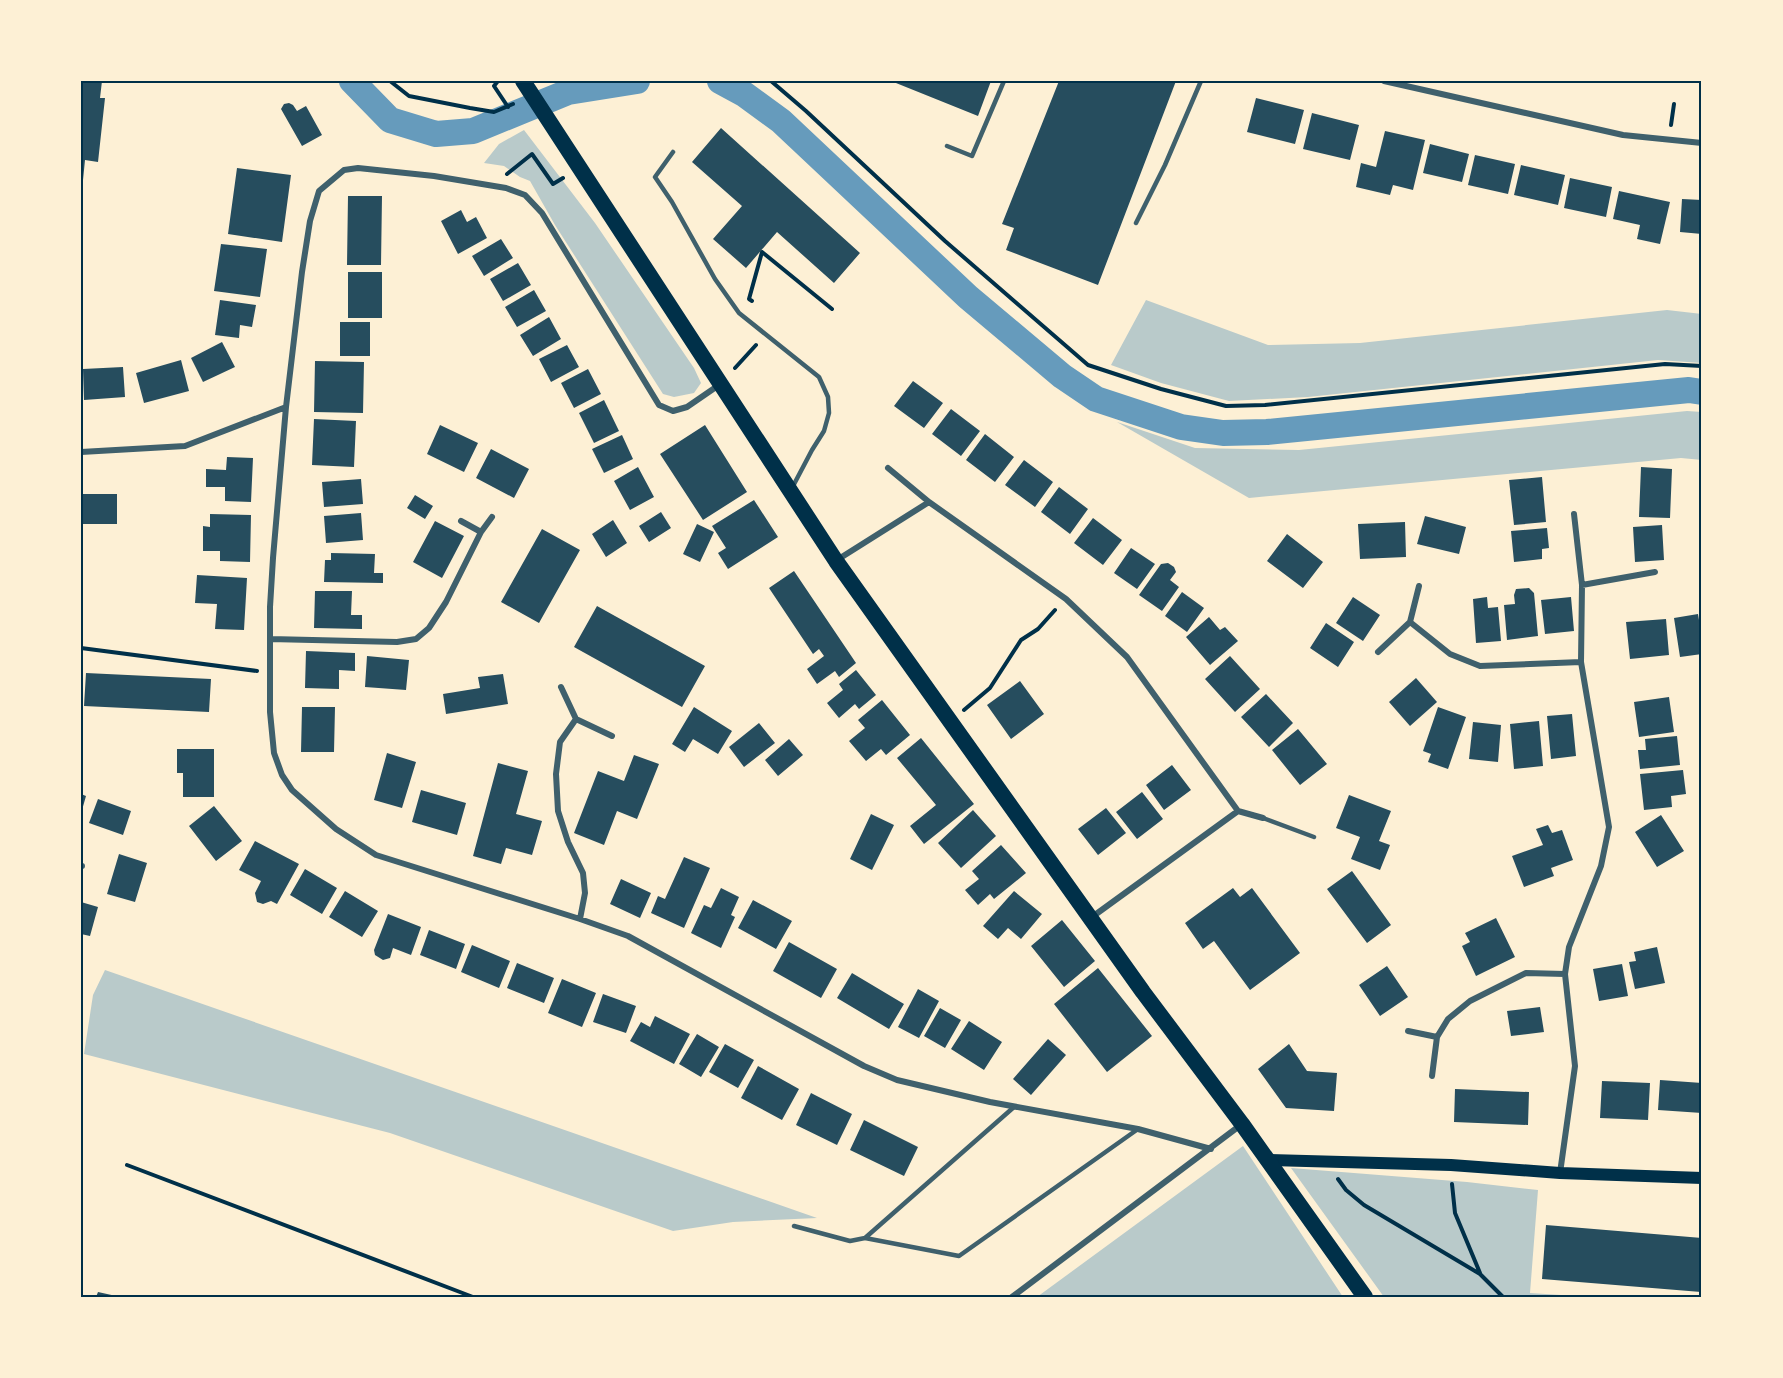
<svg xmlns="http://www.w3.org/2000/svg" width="1783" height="1378" viewBox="0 0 1783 1378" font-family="'Archivo Narrow',sans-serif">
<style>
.green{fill:#b9caca}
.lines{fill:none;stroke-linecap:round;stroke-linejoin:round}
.canal{stroke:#669bbc;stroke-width:26}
.building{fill:#264d5e}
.path{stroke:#003049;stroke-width:4}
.service{stroke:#3f606c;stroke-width:4.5}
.minor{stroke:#3f606c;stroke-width:6}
.secondary{stroke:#003049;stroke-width:12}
.trunk{stroke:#003049;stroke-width:16}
.neatline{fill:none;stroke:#003049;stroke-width:2}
</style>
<rect width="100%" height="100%" fill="#fdf0d5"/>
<path class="green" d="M524,130L595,223L694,368L701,383L694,393L674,397L663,394L555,225L530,181L520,177L504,166L484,163L499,144Z
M1146,300L1268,345L1360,343L1667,310L1702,314V363L1658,360L1308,397L1229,401L1161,383L1111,365Z
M1687,411L1702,412V460L1681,458L1249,498L1117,422L1195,448L1299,450Z
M105,970L817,1218L733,1222L673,1231L390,1133L84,1054L93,995Z
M1243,1146L1343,1297H1037Z
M1291,1168L1467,1182L1538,1190L1530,1293L1592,1297H1384Z"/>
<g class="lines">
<path class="canal" d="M352,81L390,120L436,134L473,131L568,92L637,81
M720,81L744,94L781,121L968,297L1062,376L1096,399L1181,427L1223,433L1267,432L1689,390L1702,392"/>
</g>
<path class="building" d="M81,81H102L100,98H105L98,162L85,160L83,180H81Z
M891,81H991L978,116Z
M1059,81H1176L1098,285L1006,250L1014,228L1002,224Z
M1256,98L1304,110L1295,144L1247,132Z
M289,103L293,105L297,111L306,106L322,135L302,146L281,109L284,104Z
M1312,113L1359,125L1350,160L1303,149Z
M721,128L860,253L834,283L777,232L746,268L713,239L742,206L692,162Z
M1385,131L1425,140L1413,190L1393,185L1390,195L1356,187L1361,163L1376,167Z
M1430,144L1469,154L1462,182L1423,173Z
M1475,155L1515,164L1508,194L1468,185Z
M1521,165L1565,175L1558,205L1514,195Z
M237,168L291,175L282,242L228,234Z
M1570,178L1612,187L1606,217L1564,208Z
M1619,191L1670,202L1660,244L1637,239L1640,225L1613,219Z
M348,196H382L381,265H347Z
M1682,199L1702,200V234L1680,232Z
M461,210L467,222L476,217L487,238L458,254L441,221Z
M501,239L513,258L484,276L472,256Z
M221,244L267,249L260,297L214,291Z
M518,263L531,285L503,301L490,279Z
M348,272H382V318H348Z
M534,290L546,311L517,327L505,307Z
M220,300L256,305L252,327L240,325L239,338L215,335Z
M549,317L561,339L533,356L520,335Z
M340,322H370V356H340Z
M222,342L235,367L203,382L191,358Z
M567,345L579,367L551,382L539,359Z
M181,360L189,391L144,403L136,373Z
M315,361L364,362L363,413L314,412Z
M123,367L125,397L84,400L83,369Z
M588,369L601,394L574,408L561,383Z
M913,381L943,403L924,428L894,406Z
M604,400L619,431L594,443L579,413Z
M951,409L980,431L961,456L932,434Z
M314,419L356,421L354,467L312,465Z
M440,425L478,443L464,472L427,454Z
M705,425L747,492L703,520L660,454Z
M985,434L1014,457L995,482L966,460Z
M622,435L633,459L604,473L592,449Z
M491,449L529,469L514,498L476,478Z
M227,457L253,458L251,502L225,501V487H206V469L226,470Z
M1024,460L1053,482L1035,507L1005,485Z
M638,467L654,497L630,510L614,481Z
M1641,467L1672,469L1670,518L1639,517Z
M1542,477L1546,522L1514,525L1509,480Z
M361,479L363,504L324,507L322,482Z
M1059,487L1088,509L1070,534L1041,512Z
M81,494H117V524H81Z
M415,495L433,506L425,519L407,508Z
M754,500L778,537L728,569L718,553L726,548L712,526Z
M661,512L671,528L649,542L639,526Z
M361,513L363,540L326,543L324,516Z
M210,514L251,515L250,562L220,561V551H203V526L210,527Z
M1425,516L1466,527L1459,554L1417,544Z
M1093,518L1122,540L1103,565L1074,543Z
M613,520L627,543L606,557L592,534Z
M435,521L464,536L442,578L413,562Z
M1405,522L1406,557L1360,559L1358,524Z
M697,524L714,532L700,562L683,554Z
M1662,525L1664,560L1635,562L1633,527Z
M1547,528L1549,548L1542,549V559L1514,562L1511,531Z
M542,529L580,550L539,623L501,602Z
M1287,534L1323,562L1303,588L1267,561Z
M1131,548L1155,564L1137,589L1114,573Z
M331,553L375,554L374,573H383V583L324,582L325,560H331Z
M1168,563L1174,567L1176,572L1170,580L1179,587L1162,611L1139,595L1161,564Z
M794,571L856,663L839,677L835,671L817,684L807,669L824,656L819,649L813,654L769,588Z
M197,575L247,578L244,630L215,629L217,604L195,603Z
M1529,588L1534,593L1538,636L1507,640L1504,605L1515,604L1514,595L1516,589Z
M315,591H352L351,615H362V629L314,628Z
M1182,592L1204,608L1187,632L1165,616Z
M1353,597L1380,615L1363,641L1336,623Z
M1487,597L1488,608L1498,607L1501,641L1476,643L1473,599Z
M1571,597L1574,631L1545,634L1541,600Z
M597,606L705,666L682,707L574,647Z
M1698,614L1700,626L1702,625V654L1680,657L1674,618Z
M1209,617L1220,630L1225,627L1238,641L1210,665L1186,637Z
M1666,619L1669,655L1630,659L1626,622Z
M1326,623L1354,642L1338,667L1310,648Z
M306,651L355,653V671L339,670V689L305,688Z
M367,656L409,660L406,690L365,687Z
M1230,656L1260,689L1235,712L1205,679Z
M856,670L876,695L859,709L855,704L839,718L827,703L843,690L839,684Z
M86,673L211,679L209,712L84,706Z
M503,674L508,704L446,714L443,694L480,688L478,677Z
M1416,678L1437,702L1410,726L1389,702Z
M1020,681L1044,714L1011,739L987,705Z
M1266,694L1293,723L1269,747L1241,717Z
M1669,697L1674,732L1639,737L1634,702Z
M882,700L910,735L886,755L881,749L866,761L849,741L865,728L858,720Z
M302,707H335L334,752H301Z
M694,707L732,731L718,754L693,739L685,752L672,744Z
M1438,707L1466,717L1448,769L1428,762L1431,754L1423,751Z
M1572,714L1576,756L1551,759L1547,716Z
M1539,721L1543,766L1514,769L1510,724Z
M1473,722L1501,725L1498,762L1469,759Z
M759,723L775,743L744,767L729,747Z
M1298,729L1327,764L1300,785L1272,750Z
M1677,736L1680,765L1640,769L1638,750H1646L1645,739Z
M921,738L974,804L924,844L910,826L936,805L897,758Z
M789,739L803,755L778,776L765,760Z
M177,749H214V797H183V773H177Z
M387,753L416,762L402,808L374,800Z
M634,755L659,764L637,819L617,811L604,845L574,833L598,771L624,781Z
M498,763L528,771L516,814L542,821L532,855L506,848L501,864L473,856Z
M1172,765L1191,790L1164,810L1146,785Z
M1683,770L1686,794L1671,796L1672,807L1644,810L1640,774Z
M421,790L466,803L457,835L412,822Z
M1142,792L1163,819L1137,839L1116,812Z
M81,794L86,796L82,810H81Z
M1349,795L1391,811L1379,841L1390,845L1380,870L1351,859L1360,837L1336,828Z
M98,799L131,811L123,835L89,823Z
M214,806L242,841L216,861L189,826Z
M1106,808L1126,833L1098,855L1078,829Z
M973,810L996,836L961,868L938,843Z
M871,814L894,825L872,870L850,859Z
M1661,815L1684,851L1657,867L1635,832Z
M1548,825L1552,833L1562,830L1573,860L1551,868L1554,876L1524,887L1512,856L1543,845L1536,829Z
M255,841L299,864L277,904L271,901L263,904L257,902L255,893L261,881L239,870Z
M1001,845L1026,873L994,899L990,894L978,905L965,890L979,879L972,871Z
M119,854L147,863L135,902L107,894Z
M684,857L710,868L684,928L651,913L658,896L665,899Z
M305,869L337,888L322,914L290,895Z
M1352,871L1391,925L1367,943L1327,889Z
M621,879L651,893L640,918L610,904Z
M721,888L739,897L731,915L735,917L721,948L691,933L704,905L711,908Z
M1233,888L1240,897L1252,888L1300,953L1250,990L1214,941L1203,949L1185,923Z
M345,891L378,911L362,937L329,917Z
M1014,891L1042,914L1021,939L1008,928L998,939L983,926Z
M753,900L792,921L776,949L738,928Z
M81,902L98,907L90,936L81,934Z
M388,914L421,927L411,955L393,948L390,958L383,960L375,955L374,950Z
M1496,918L1515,957L1476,976L1462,946L1470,942L1465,933Z
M1062,920L1095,961L1064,987L1031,946Z
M429,930L465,944L456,969L420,955Z
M789,942L837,969L821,998L773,971Z
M472,945L510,961L499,988L461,972Z
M1657,947L1665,983L1635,989L1629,962L1636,961L1634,952Z
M517,963L554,978L544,1003L507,988Z
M1622,964L1628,996L1599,1001L1593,969Z
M1387,966L1408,997L1380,1016L1359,985Z
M1098,968L1152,1036L1107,1072L1054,1004Z
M852,973L904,1004L889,1029L837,998Z
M562,979L596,993L582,1027L548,1013Z
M918,989L939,1001L919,1038L898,1027Z
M603,994L636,1006L626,1033L593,1022Z
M1540,1007L1544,1032L1511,1036L1507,1011Z
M940,1008L961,1020L945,1048L924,1036Z
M655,1016L690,1034L674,1064L630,1041L641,1022L650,1027Z
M969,1021L1002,1042L984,1070L951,1049Z
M697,1034L719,1047L701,1077L679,1064Z
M1048,1039L1066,1055L1031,1095L1013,1079Z
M725,1044L754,1060L738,1088L709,1072Z
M1289,1044L1307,1071L1337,1073L1334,1111L1286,1108L1258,1069Z
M758,1066L799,1089L782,1120L741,1098Z
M1660,1080L1702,1083V1113L1658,1110Z
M1602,1081L1650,1083L1648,1120L1600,1118Z
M1455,1089L1529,1092L1528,1125L1454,1122Z
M811,1093L852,1114L837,1145L796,1125Z
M864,1120L918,1147L904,1176L850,1150Z
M1546,1225L1702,1238L1701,1292L1542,1279Z
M98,1292L116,1296L115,1297H96Z"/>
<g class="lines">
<path class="path" d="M390,81L409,96L470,108L494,112L513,104
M498,81L494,86L508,107
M771,81L806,111L945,241L1088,365L1161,389L1226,406L1265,405L1665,364L1702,366
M1671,125L1674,104
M507,174L532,154L553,184L563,178
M752,301L749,299L762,252L832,309
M735,368L756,345
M81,648L257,671
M964,710L990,688L1021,640L1038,629L1055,610
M127,1165L473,1297
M1338,1179L1346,1190L1364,1205L1480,1274L1503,1297
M1452,1184L1455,1213L1480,1273"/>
<path class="service" d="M947,146L972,156L1004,81
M673,152L655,177L672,202L715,279L739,313L819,377L828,397L829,413L824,431L812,450L792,488
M1136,223L1165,165L1201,81
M1263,818L1314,837
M794,1226L850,1241L865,1238L959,1256L1138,1129
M865,1238L1014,1107"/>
<path class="minor" d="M1384,81L1623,135L1702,143
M719,385L687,407L673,411L659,405L542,213L525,195L506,188L434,176L358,168L344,170L319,191L310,221L302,272L286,407L273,558L270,607V712L274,753L282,775L292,790L336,829L376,855L580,919L628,936L864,1066L897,1080L990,1102L1138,1129L1211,1149
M81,452L185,446L286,407
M888,468L929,502
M461,521L481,532
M837,560L929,502L1066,599L1127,657L1238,811L1092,917
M1582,585L1655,572
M1410,622L1450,654L1480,666L1581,662
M270,639L397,642L416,639L429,628L446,602L481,532L492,517
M1378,652L1410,622L1419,586
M561,687L576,719L612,736
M576,719L560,742L556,774L558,811L568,842L583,873L585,893L580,919
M1238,811L1263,818
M81,866H82
M1408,1031L1437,1037L1432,1076
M1437,1037L1448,1019L1470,1001L1526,973L1565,974
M1560,1173L1575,1066L1565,974L1569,947L1601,866L1609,827L1581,662L1582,585L1574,514
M1012,1297L1242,1124"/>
<path class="secondary" d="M1268,1160L1451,1165L1560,1173L1702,1178"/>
<path class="trunk" d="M523,81L836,561L1143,992L1242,1124L1365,1297"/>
</g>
<rect width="1783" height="1378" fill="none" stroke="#fdf0d5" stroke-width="165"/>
<rect x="82" y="82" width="1618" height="1214" class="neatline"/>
</svg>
